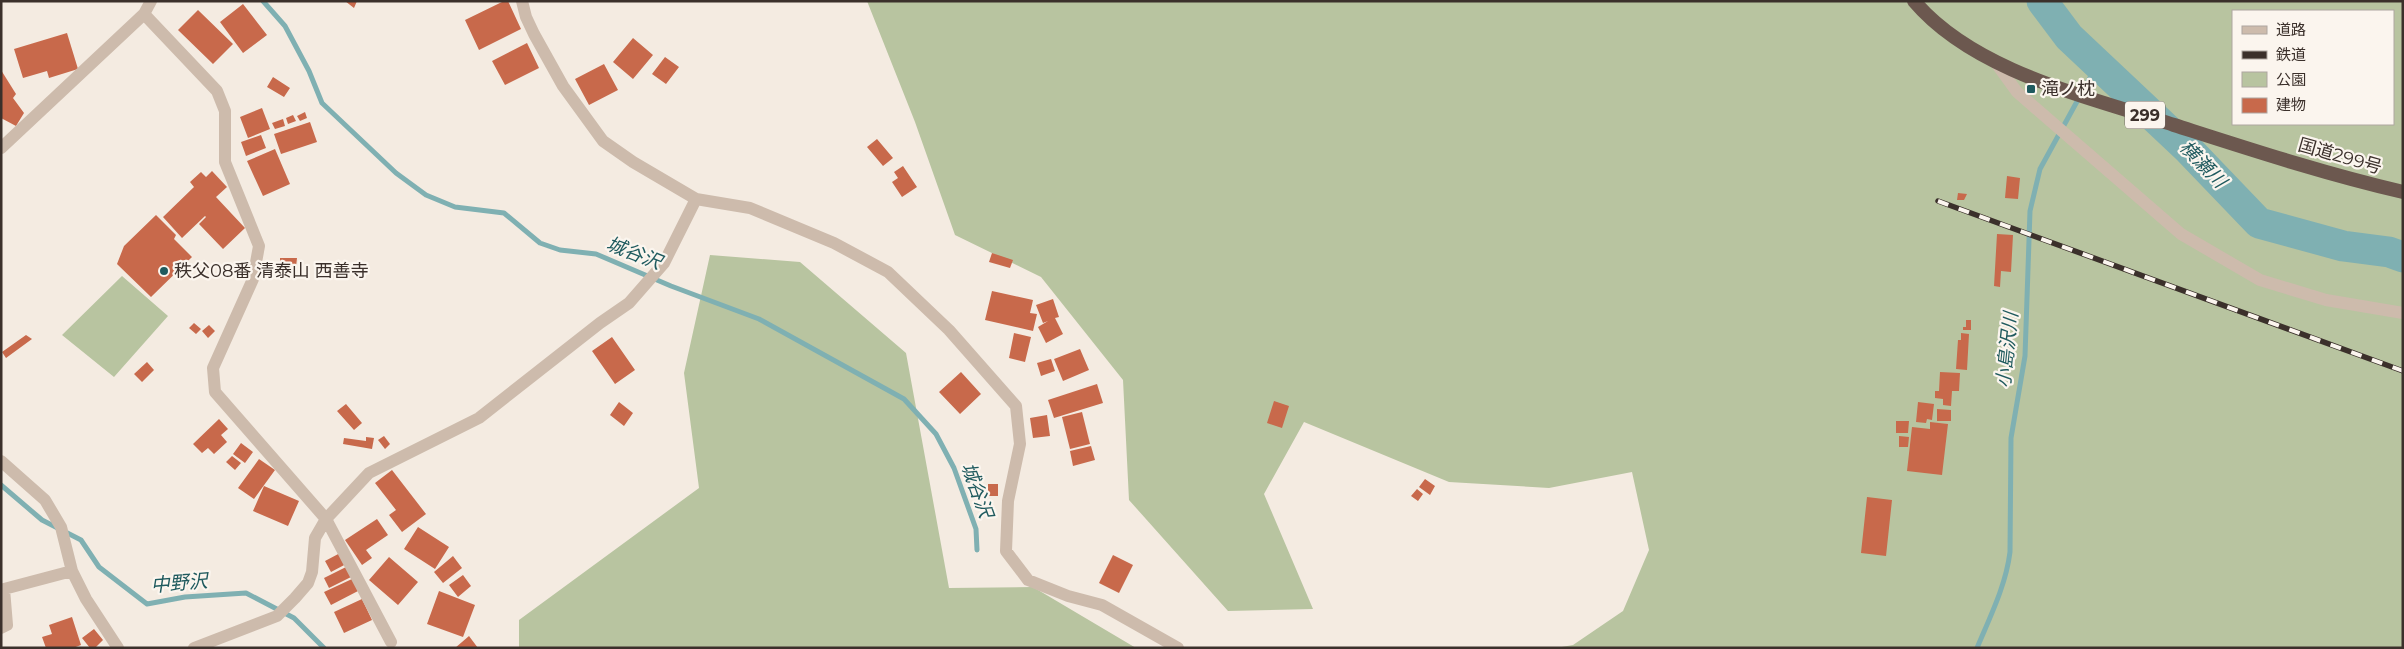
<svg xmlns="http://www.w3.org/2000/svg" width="2404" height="649" viewBox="0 0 2404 649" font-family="Montserrat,'Noto Sans JP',sans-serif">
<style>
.green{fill:#b8c4a0;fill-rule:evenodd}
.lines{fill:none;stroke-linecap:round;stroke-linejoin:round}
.stream{stroke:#7fb0b2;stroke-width:5}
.river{stroke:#7fb0b2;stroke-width:31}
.building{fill:#c8694b}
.minor{stroke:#cdbbac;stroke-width:12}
.trunk{stroke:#6c584f;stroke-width:14}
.rail-casing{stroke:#3b302b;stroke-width:5.5}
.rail{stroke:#fbf5ee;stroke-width:4;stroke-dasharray:11;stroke-linecap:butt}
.poi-dot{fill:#1f5a5e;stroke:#fbf5ee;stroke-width:2}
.labels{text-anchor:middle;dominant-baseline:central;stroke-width:4.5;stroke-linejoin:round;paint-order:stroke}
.shield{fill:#fbf5ee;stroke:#756b66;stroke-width:1}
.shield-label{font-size:16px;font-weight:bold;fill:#3b302b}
.poi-label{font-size:18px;fill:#3b302b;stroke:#fbf5ee;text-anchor:start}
.street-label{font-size:18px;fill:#3b302b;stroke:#fbf5ee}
.water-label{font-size:19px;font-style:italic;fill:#1f5a5e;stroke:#fbf5ee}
</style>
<rect width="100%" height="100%" fill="#f4ebe1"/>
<path class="green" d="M867,1H2403V648H1556L1573,645L1623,611L1649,550L1632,472L1549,488L1449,482L1304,422L1264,494L1313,609L1228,611L1129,500L1123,380L1041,277L955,235L915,122ZM2233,11H2393V124H2233Z
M710,255L800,262L906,353L949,588L1033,587L1136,648H519V620L699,488L684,373Z
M122,276L168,316L114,377L62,335Z"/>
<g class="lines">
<path class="stream" d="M263,1L285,26L309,71L322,103L396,173L426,195L455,207L504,213L540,243L560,250L596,254L671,286L759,319L904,399L936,434L954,468L976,529L977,550
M1,485L42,520L81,540L99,567L147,604L185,597L246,593L294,618L324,648
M1977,648C1990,617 2006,585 2010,552L2011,438L2025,356L2030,211L2040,169L2097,65"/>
<path class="river" d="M2042,1L2069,37L2188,149L2259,223L2343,246L2389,252L2403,257"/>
</g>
<path class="building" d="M345,1H357L354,8Z
M504,1H508L521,29L479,50L465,20Z
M243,4L267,35L243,53L220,22Z
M198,10L233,44L213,64L178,30Z
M67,33L78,69L49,78L47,71L23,78L14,49Z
M633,38L653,55L633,79L613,62Z
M527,43L539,68L505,85L492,61Z
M665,57L679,67L666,84L652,74Z
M604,64L618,90L589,105L575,79Z
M1,70L16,94L13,98L24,113L16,126L1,118Z
M273,77L290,88L284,97L267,87Z
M262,108L270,129L248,138L240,117Z
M305,112L307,118L300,121L297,116Z
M293,115L296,121L288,124L286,118Z
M283,119L285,126L275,129L272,123Z
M310,122L317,142L281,154L274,134Z
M261,135L266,148L246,156L241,142Z
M877,139L893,158L883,166L867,147Z
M275,149L290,184L263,196L247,161Z
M903,166L917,187L902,197L892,182L898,178L894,172Z
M212,171L227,187L216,197L245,228L223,249L199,224L206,217L205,216L182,238L163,217L194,187L190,182L201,172L206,177Z
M2007,176L2020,178L2018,199L2005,198Z
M1958,193L1967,194L1964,200H1957Z
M156,215L176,235L174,239L192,257L151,297L117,264L124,246Z
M1997,234L2013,235L2011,272L2001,271L2000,287L1994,286Z
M992,253L1013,260L1010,268L989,262Z
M280,258H297L296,267H280Z
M992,291L1033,300L1030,313L1037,314L1033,331L985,320Z
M1053,299L1059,317L1055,318L1063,334L1046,343L1038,327L1048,321L1043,323L1036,305Z
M1966,320H1971V330H1963V327H1966Z
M194,323L201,329L196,334L189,328Z
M209,325L215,331L208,338L202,331Z
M1014,333L1031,337L1025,362L1009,358Z
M1961,333L1969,334L1967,370L1956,369L1958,340H1961Z
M26,335L32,339L6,358L2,352Z
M612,337L635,370L615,384L592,351Z
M1080,349L1089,370L1063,381L1054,359Z
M1051,359L1055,371L1041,376L1037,363Z
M147,362L154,370L142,382L134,374Z
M961,372L981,394L960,414L939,392Z
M1940,372L1960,373L1959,391H1952L1951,406L1943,405V399L1935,398V391H1939Z
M1097,384L1103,403L1054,418L1048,400Z
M1274,401L1289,406L1282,428L1267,423Z
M619,402L633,413L624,426L610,415Z
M1918,402L1934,404L1932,420L1927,419L1926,423L1916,422Z
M346,404L362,423L354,430L337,411Z
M1937,409L1951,410V421H1937Z
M1082,412L1090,444L1070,449L1062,417Z
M1047,415L1050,436L1033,438L1030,418Z
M219,419L228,429L221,435L227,442L214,454L208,448L202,453L193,444Z
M1896,421H1909L1908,433H1896Z
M1930,422L1948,424L1942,475L1907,471L1912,427L1930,429Z
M384,436L390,444L385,449L378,440Z
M1899,436L1909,437L1908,447H1899Z
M366,437L374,438L372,449L343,444L344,438L366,441Z
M241,443L253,452L245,463L233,454Z
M1091,446L1095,460L1073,466L1070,451Z
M232,456L241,463L235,470L226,462Z
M259,459L275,470L254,499L238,488Z
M392,470L426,514L402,532L389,515L396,510L375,483Z
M1425,479L1435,486L1430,495L1419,487Z
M988,484H998V496H988Z
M264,486L299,501L288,526L253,511Z
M1417,489L1423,494L1418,501L1411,496Z
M1867,497L1892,500L1886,556L1861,553Z
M990,501L995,509L990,512L984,504Z
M377,519L388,535L366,550L372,558L362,565L345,540Z
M418,527L449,547L435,569L404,549Z
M342,552L348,563L331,572L325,561Z
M1113,555L1133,565L1119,593L1099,583Z
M453,556L462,568L443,583L434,572Z
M389,557L418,582L398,605L369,580Z
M346,567L351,577L329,588L324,578Z
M463,575L471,586L458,597L449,585Z
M352,579L358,591L331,605L324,592Z
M439,591L475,605L463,637L427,624Z
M362,599L372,620L344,633L334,612Z
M72,617L81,645L73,648H46L42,637L52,634L49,625Z
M94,629L103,640L95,648H90L82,638Z
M469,636L478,648H455Z"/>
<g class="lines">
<path class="minor" d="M522,1L526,17L534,34L563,86L603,141L633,162L696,199L750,208L834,243L888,272L949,330L1016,406L1020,444L1008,501L1006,551L1028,580L1068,596L1102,605L1178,648
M144,14L217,91L225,111V162L259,246L253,279L213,368L215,392L326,519L391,642
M1996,63L2017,92L2181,234L2260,280L2326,300L2403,313
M1,148L144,14L151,1
M1,461L45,500L61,527L72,571L86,599L118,648
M1,628L7,625L4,589L72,571
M194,648L277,616L295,598L308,583L312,572L315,538L326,519L369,473L479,418L600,323L629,303L664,263L696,199"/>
<path class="trunk" d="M1914,1C1974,72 2089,97 2174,125C2249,149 2325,174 2403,192"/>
<g class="rail-casing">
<path id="rail" d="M1938,201L2403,371"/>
</g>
<use href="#rail" class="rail"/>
</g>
<g class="poi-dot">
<rect x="2026" y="84" width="10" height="10" rx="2.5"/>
<circle cx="164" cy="271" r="5"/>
</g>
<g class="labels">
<rect class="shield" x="2125" y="101.5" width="40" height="27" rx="4"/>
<g class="shield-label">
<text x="2145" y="115">299</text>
</g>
<g class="poi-label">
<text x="2041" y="89">滝ノ枕</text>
<text x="174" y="271">秩父08番 清泰山 西善寺</text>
</g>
<g class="street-label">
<text transform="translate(2340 156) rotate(16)">国道299号</text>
</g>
<g class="water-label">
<text transform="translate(2203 164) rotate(46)">横瀬川</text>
<text transform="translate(634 253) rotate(21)">城谷沢</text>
<text transform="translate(2007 350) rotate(-84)">小島沢川</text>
<text transform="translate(977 490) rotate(70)">城谷沢</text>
<text transform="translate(179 583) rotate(-5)">中野沢</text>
</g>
</g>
<rect width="2404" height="649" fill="none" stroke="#3b302b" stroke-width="5"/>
<rect x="2232" y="10" width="162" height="115" fill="#fbf5ee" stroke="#aea6a0"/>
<rect x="2242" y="26" width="25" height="8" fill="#cdbbac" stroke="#aea6a0"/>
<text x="2276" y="35" font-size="15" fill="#3b302b">道路</text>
<rect x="2242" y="51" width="25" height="8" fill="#3b302b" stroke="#aea6a0"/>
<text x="2276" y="60" font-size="15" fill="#3b302b">鉄道</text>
<rect x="2242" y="72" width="25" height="15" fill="#b8c4a0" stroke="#aea6a0"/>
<text x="2276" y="85" font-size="15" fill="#3b302b">公園</text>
<rect x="2242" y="98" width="25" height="15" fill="#c8694b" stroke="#aea6a0"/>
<text x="2276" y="110" font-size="15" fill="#3b302b">建物</text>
</svg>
